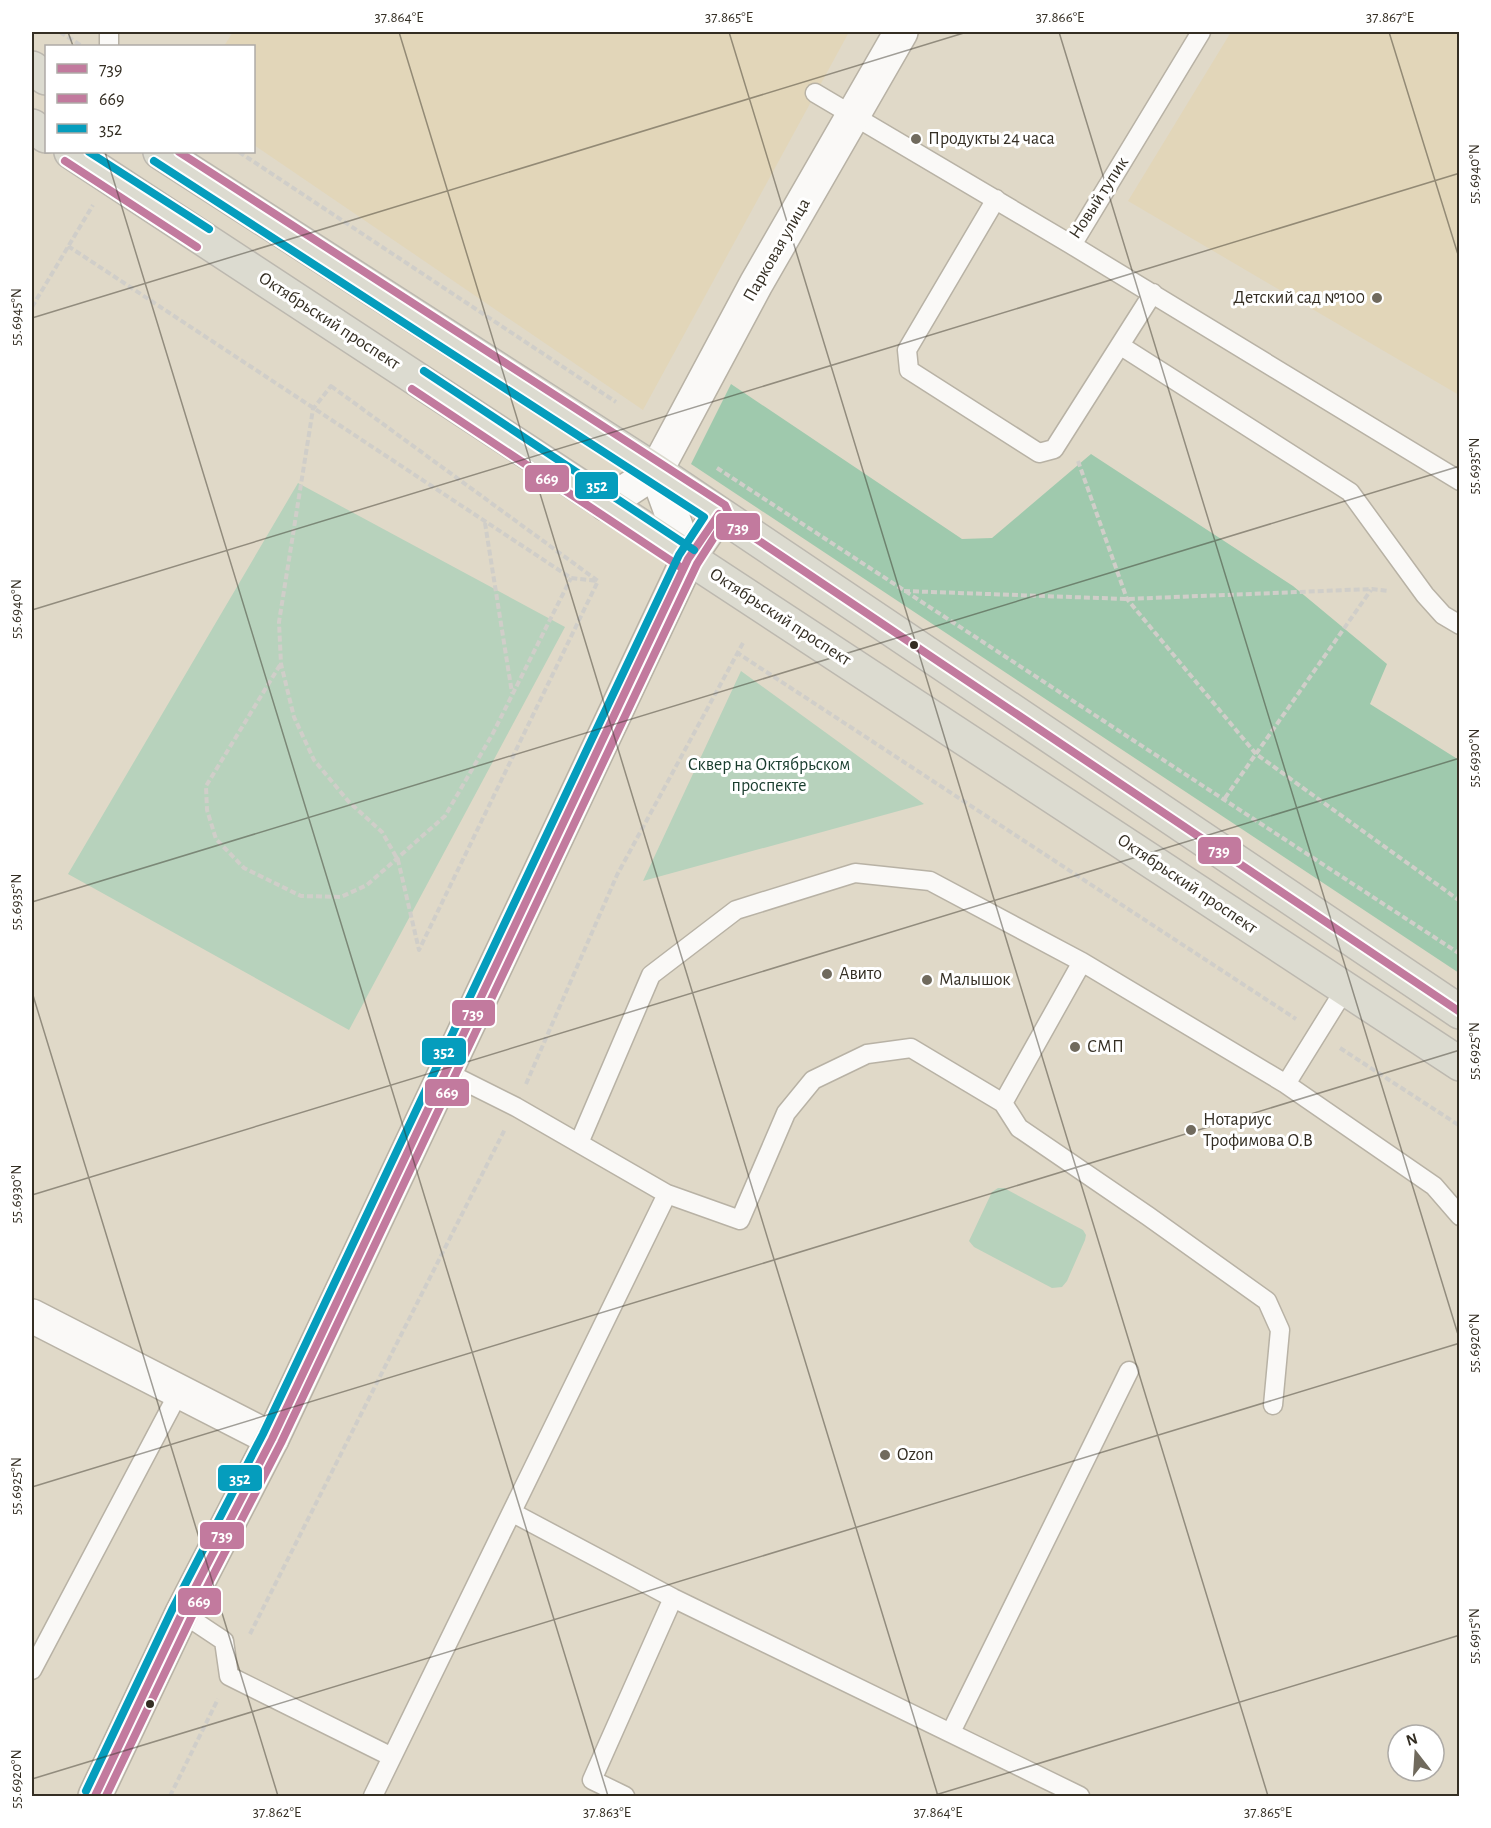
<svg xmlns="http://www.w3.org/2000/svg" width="1491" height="1828" viewBox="0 0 1491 1828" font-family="'Alegreya Sans',sans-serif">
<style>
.built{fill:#e2d6b9}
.green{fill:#b7d2bc}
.forest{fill:#9fc9ad}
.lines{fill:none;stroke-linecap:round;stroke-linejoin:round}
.lane-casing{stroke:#b8b2a5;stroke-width:21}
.street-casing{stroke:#b8b2a5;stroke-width:36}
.secondary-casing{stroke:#b8b2a5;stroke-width:36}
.primary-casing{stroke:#bcb8af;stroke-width:36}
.path{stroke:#d0cec9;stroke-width:4;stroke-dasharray:6 3;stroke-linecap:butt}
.lane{stroke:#faf9f7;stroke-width:18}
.street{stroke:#faf9f7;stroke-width:33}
.secondary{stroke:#ebeae3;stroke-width:33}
.primary{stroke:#dcdbd0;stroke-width:33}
.bus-1-casing{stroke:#fff;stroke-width:12}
.bus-2-casing{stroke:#fff;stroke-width:12}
.bus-3-casing{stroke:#fff;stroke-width:12}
.bus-1{stroke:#c27a9e;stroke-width:8}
.bus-2{stroke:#c27a9e;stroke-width:8}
.bus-3{stroke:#059dbd;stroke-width:8}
.ticks{fill:none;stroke:#342e23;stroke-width:1.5;stroke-opacity:0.45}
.poi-dot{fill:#706a5d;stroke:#fff;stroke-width:2}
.bus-dot{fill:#342e23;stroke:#fff;stroke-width:2}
.labels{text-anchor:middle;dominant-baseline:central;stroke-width:6;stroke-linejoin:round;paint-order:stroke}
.poi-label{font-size:18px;fill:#342e23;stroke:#fff;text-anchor:start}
.street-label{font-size:18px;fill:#342e23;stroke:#fff}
.park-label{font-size:18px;fill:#183c2d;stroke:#fff}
.line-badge{stroke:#fff;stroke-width:2}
.badge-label{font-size:16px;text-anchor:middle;font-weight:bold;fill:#fff}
.neatline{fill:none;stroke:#342e23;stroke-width:2}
.ticks-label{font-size:15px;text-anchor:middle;fill:#342e23}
</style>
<rect width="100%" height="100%" fill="#e0d9c8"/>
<path class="built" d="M233,32H849L643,410L254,145V46H224Z
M1231,32H1459V395L1128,201Z"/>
<path class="green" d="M298,483L565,627L349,1030L68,874Z
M741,671L924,804L643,881Z
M998,1188H1004L1083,1230L1086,1235L1085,1240L1067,1281L1062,1287L1052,1288L974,1247L969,1241L992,1192Z"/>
<path class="forest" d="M731,384L962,539L992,538L1091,454L1293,586L1387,664L1370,704L1459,760V973L691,464Z"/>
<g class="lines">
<g class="lane-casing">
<path id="lane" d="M109,46V32
M815,93L1072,245L1201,32
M996,199L907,350L909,370L1039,453L1054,449L1153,293
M1072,245L1460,481
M1121,346L1350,492L1425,595L1443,615L1460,625
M1082,962L1286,1084L1345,989
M446,1072L516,1107L667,1194L740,1220L786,1113L813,1080L867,1054L911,1048L1003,1103L1082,962L930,881L855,873L736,910L651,975L579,1143
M1286,1084L1434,1186L1460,1216
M1003,1103L1019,1128L1148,1216L1267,1301L1280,1330L1273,1405
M513,1513L673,1598
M182,1613L224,1641L229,1676L392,1757
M32,1670L179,1392
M951,1732L1129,1371
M373,1796L667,1194
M625,1796L592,1780L673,1598L1080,1796"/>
</g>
<g class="street-casing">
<path id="street" d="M656,471L688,559
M606,504L656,471L756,284L901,32
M32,1316L272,1439"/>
</g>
<g class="secondary-casing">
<path id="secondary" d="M95,1796L182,1613L272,1439L688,559L719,514"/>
</g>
<g class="primary-casing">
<path id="primary" d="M32,68L46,78
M32,126L46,136
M71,152L1460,1064
M160,152L656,471L1460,1012"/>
</g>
<path class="path" d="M60,32L82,46
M239,152L616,402
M68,246L571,578L597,581
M32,307L93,205
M331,386L598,581L419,950L398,860L382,832L349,802L314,760L294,717L281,664L279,622L313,409Z
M1078,461L1127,599L1256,754L1460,901
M717,468L1460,954
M485,523L512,693
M904,591L1127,599L1372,589L1389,591
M736,652L1296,1019
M280,665L206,786L207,810L216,839L244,868L301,896L341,897L367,885L445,816L492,735L571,578
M1225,798L1371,590
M1340,1048L1460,1126
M526,1084L617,875L744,641
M250,1634L505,1129
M170,1796L218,1699"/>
<use href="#lane" class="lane"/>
<use href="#street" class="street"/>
<use href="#secondary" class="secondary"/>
<use href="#primary" class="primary"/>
<g class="bus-1-casing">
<path id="bus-1" d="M95,1796L182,1613L272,1439L688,559L719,514L1460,1012"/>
</g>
<g class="bus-2-casing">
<path id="bus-2" d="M65,161L197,247
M412,389L682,568
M106,1796L191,1618L281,1443L697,564L729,514L725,505L179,152"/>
</g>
<g class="bus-3-casing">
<path id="bus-3" d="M89,152L209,229
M424,371L694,550
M86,1791L173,1608L263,1434L679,555L704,517L154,161"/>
</g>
<use href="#bus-1" class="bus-1"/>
<use href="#bus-2" class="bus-2"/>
<use href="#bus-3" class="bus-3"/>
</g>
<path class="ticks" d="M68,32L73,46M399,32L938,1796M729,32L1268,1796M1059,32L1460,1341M1389,32L1460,261M105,152L608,1796M32,318L967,32M32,610L1460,173M32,902L1460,466M32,992L278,1796M32,1195L1460,758M32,1487L1460,1050M32,1779L1460,1343M932,1796L1460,1635"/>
<g class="poi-dot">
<circle cx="916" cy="139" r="6"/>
<circle cx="1377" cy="298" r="6"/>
<circle cx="827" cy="974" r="6"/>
<circle cx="927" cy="980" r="6"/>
<circle cx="1075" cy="1047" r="6"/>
<circle cx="1191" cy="1130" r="6"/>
<circle cx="885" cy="1455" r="6"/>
</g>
<g class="bus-dot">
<circle cx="914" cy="645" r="5"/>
<circle cx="150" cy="1704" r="5"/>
</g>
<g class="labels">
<g class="poi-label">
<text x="928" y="139">Продукты 24 часа</text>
<text x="1365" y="298" text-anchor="end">Детский сад №100</text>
<text x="839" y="974">Авито</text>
<text x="939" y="980">Малышок</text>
<text x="1087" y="1047">СМП</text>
<text x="1203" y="1120">Нотариус<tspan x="1203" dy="21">Трофимова О.В</tspan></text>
<text x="897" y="1455">Ozon</text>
</g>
<g class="street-label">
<text transform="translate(1099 198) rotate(-57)">Новый тупик</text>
<text transform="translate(777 250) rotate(-60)">Парковая улица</text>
<text transform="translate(329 321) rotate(33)">Октябрьский проспект</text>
<text transform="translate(780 617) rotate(33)">Октябрьский проспект</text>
<text transform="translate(1187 884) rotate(34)">Октябрьский проспект</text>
</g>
<g class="park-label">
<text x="769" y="765">Сквер на Октябрьском<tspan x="769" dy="21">проспекте</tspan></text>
</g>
</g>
<g class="line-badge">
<rect x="524" y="464" width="46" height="29" rx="6" fill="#c27a9e"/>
<rect x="574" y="471" width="45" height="29" rx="6" fill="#059dbd"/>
<rect x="715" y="512" width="46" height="29" rx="6" fill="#c27a9e"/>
<rect x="1197" y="836" width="45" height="29" rx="6" fill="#c27a9e"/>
<rect x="451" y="999" width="45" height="28" rx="6" fill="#c27a9e"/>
<rect x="421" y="1037" width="46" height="29" rx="6" fill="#059dbd"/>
<rect x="424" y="1078" width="46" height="29" rx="6" fill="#c27a9e"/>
<rect x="217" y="1464" width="46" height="28" rx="6" fill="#059dbd"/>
<rect x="199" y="1521" width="46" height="29" rx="6" fill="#c27a9e"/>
<rect x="177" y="1587" width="45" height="29" rx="6" fill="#c27a9e"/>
</g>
<g class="badge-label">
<text x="547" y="484">669</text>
<text x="597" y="491">352</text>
<text x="738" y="533">739</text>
<text x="1219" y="856">739</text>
<text x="473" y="1019">739</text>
<text x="444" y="1057">352</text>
<text x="447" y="1098">669</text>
<text x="240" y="1484">352</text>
<text x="222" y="1541">739</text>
<text x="199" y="1607">669</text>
</g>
<rect width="1491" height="1828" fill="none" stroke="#ffffff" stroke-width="66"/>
<rect x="45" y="45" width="210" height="108" fill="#ffffff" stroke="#aeaba7" stroke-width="1.5"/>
<rect x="57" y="64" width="30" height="9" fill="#c27a9e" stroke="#aeaba7" stroke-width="1.5"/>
<text x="99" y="75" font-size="18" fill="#342e23">739</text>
<rect x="57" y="94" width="30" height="9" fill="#c27a9e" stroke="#aeaba7" stroke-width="1.5"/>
<text x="99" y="105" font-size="18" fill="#342e23">669</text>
<rect x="57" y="124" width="30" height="9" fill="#059dbd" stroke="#aeaba7" stroke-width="1.5"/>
<text x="99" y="135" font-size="18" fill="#342e23">352</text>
<g transform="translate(1416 1753) rotate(343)"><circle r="28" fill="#ffffff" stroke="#aeaba7" stroke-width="1.5"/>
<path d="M0-4.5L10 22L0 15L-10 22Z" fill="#706a5d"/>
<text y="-9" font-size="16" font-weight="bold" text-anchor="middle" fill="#342e23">N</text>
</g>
<rect x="33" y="33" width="1425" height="1762" class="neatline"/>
<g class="ticks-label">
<text x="399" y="22">37.864°E</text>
<text x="729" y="22">37.865°E</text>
<text x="1060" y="22">37.866°E</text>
<text x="1390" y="22">37.867°E</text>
<text transform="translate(1474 174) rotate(-90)" y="5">55.6940°N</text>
<text transform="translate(16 317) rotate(-90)" y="5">55.6945°N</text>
<text transform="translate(1474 466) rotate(-90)" y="5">55.6935°N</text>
<text transform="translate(16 609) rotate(-90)" y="5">55.6940°N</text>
<text transform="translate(1474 758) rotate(-90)" y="5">55.6930°N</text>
<text transform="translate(16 902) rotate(-90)" y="5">55.6935°N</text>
<text transform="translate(1474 1051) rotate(-90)" y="5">55.6925°N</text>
<text transform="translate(16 1194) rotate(-90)" y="5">55.6930°N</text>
<text transform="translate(1474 1343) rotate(-90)" y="5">55.6920°N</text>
<text transform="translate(16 1486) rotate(-90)" y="5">55.6925°N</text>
<text transform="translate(1474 1636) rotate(-90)" y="5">55.6915°N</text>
<text transform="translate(16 1779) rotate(-90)" y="5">55.6920°N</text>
<text x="277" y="1817">37.862°E</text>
<text x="607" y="1817">37.863°E</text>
<text x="938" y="1817">37.864°E</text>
<text x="1268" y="1817">37.865°E</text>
</g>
</svg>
